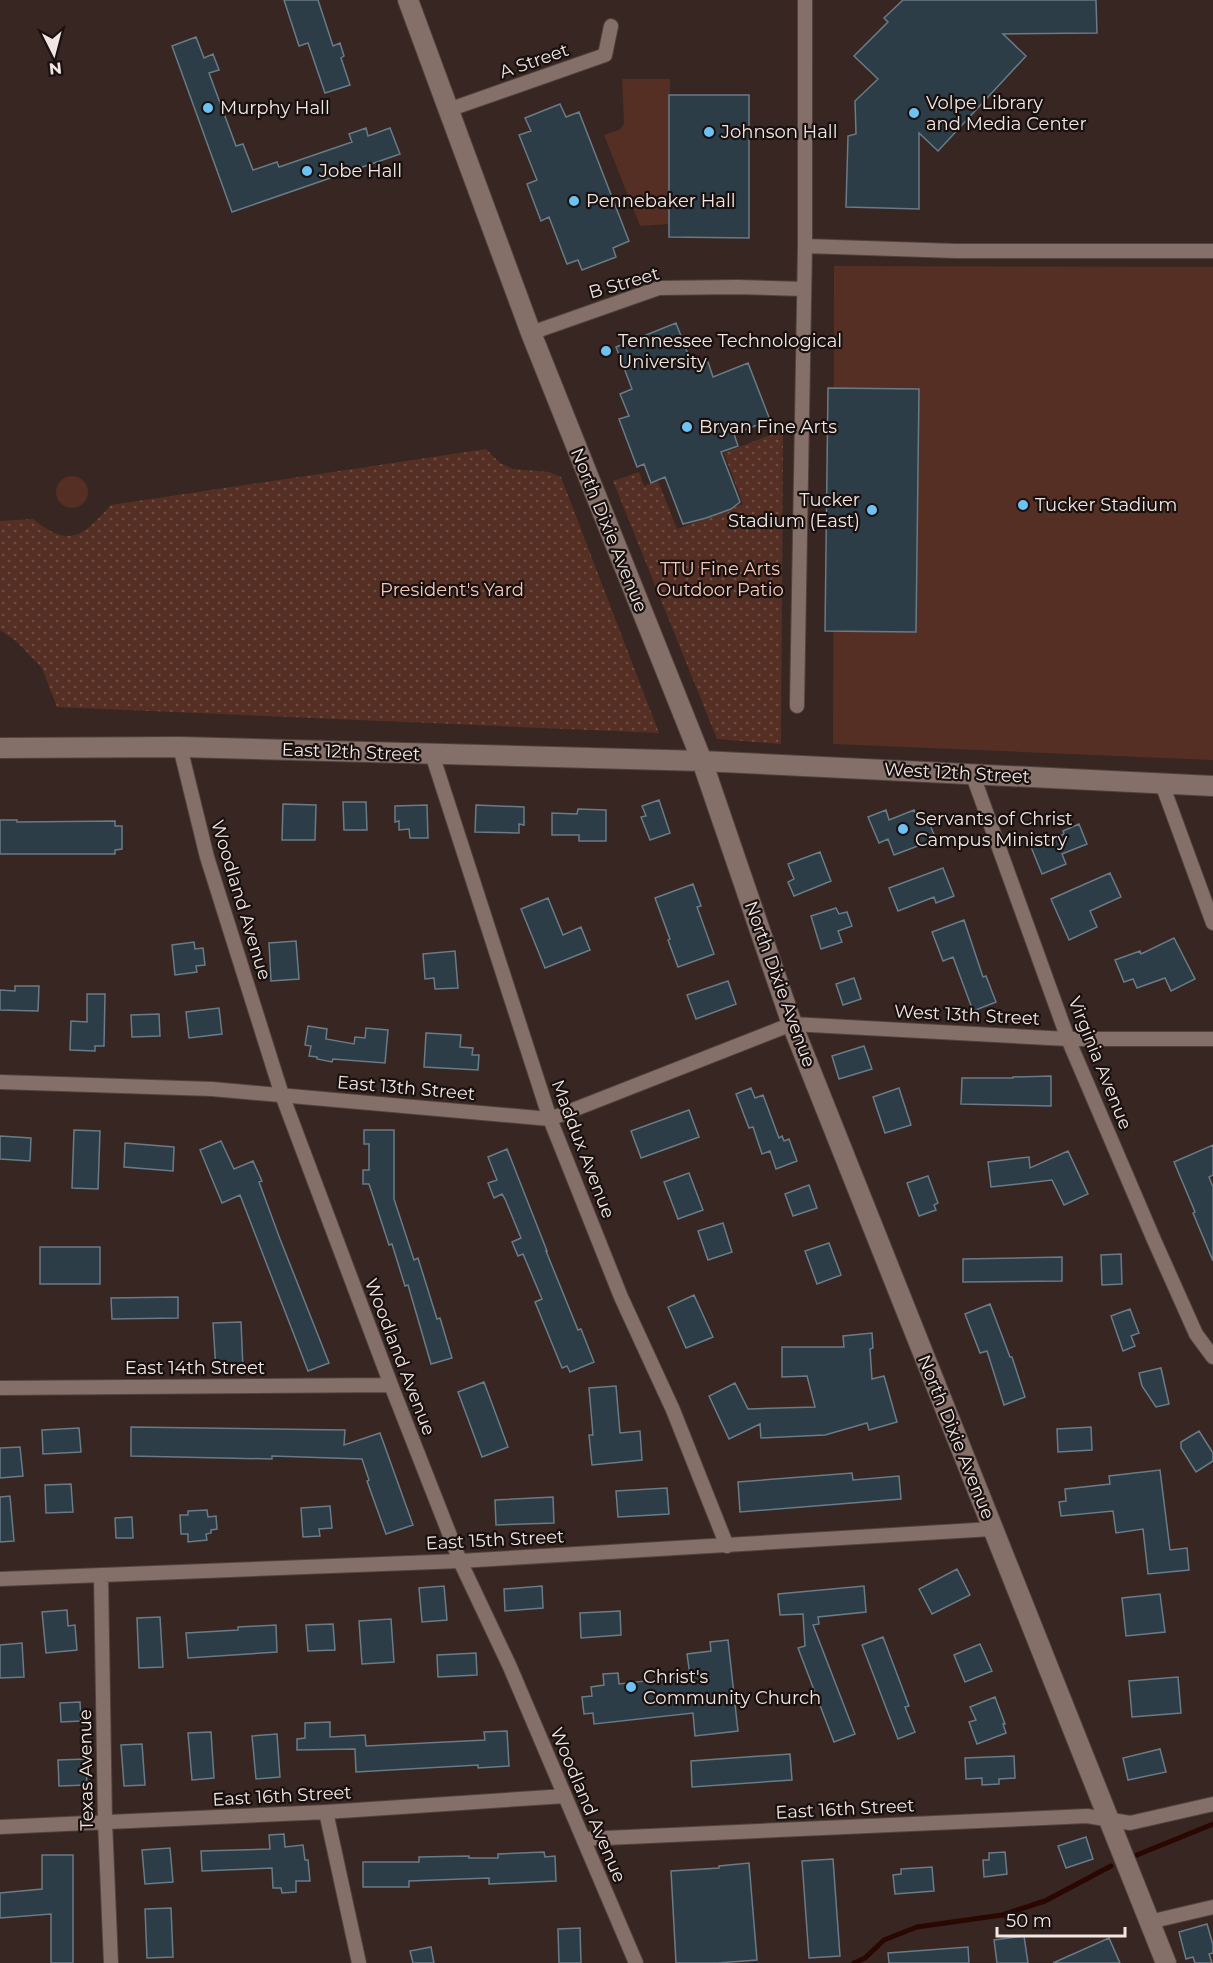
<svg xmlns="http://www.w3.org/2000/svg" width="1213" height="1963" viewBox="0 0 1213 1963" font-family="Montserrat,sans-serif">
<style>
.green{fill:#552f24}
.park{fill:url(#park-dots)}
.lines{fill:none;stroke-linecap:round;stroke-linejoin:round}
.stream{stroke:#2b0701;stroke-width:5}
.building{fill:#2c3d47;stroke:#697b87;stroke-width:1.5}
.street-casing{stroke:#51423e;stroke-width:16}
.secondary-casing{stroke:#51423e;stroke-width:22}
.street{stroke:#846f69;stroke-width:14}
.secondary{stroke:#846f69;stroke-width:20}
.poi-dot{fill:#6dc2f3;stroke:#19110f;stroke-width:2}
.labels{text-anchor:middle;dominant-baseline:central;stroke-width:4.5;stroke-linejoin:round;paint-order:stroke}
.street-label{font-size:18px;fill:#f2e6e3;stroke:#19110f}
.poi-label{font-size:18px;fill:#f2e6e3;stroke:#19110f;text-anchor:start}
.park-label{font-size:18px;fill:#f6c8bb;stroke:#19110f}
</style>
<defs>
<pattern id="park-dots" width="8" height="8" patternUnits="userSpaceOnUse" patternTransform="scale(1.5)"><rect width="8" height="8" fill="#552f24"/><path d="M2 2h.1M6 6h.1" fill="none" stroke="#6e4d44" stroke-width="1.8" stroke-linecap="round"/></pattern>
</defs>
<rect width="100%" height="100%" fill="#372621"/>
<path class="green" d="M622,79H670L669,224L640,226L604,135L619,130L624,124Z
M834,266L1213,267V760L833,744Z
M56 492a16 16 0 1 1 32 0a16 16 0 1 1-32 0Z"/>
<path class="park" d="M783,430L781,744L717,739L613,481L639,472L644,486L658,481L677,529L743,504L724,453Z
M486,449L500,463L513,469L549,472L561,477L659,733L57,707L42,668L16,641L0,630V521L33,519C70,549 83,536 111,505Z"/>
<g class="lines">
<path class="stream" d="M1137,1855L1213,1824
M854,1963L865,1958L884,1940L917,1927L1002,1915L1045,1901L1111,1866"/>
</g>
<path class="building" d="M284,0H318L333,46L340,43L344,56L341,58L350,85L325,93L308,43L299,46Z
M903,0H1096L1097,33L1003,34L1026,56L938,151L919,133V209L846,207L848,136L856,134L855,101L878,79L854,56L888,22L884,18Z
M196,37L204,58L213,54L219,70L209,73L236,146L243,144L253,170L277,162L279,167L352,142L349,134L366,128L368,136L390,128L400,154L232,212L172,46Z
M669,95H749V238L669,237Z
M560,104L566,117L579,112L629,241L613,248L616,257L582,270L578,260L567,264L549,217L541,221L527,184L537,180L519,135L531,131L525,118Z
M676,323L693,367L708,362L713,377L748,363L770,420L734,434L738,446L721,452L740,502L731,509L706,518L683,524L665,477L651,483L644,464L637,467L619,419L629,416L620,394L632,389L616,347Z
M828,388L919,389L916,632L825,631Z
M659,800L670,833L650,840L641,817L646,816L642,806Z
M343,802H366L367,830H344Z
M283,804L316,805L315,840H282Z
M427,805L428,838H410L409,829L399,830V821L395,822V806Z
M476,805L524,807V825L519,824V833L475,832Z
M578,809L606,810V841H579V835H552V813L577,814Z
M886,810L889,820L914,810L918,819L926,816L936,839L894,855L888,839L879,843L868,817Z
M0,820H17V822L115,821V826H122V849L115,850V854H0Z
M1079,824L1087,844L1062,854L1066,864L1042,874L1031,847L1064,834L1063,831Z
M820,852L831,881L794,896L788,882L794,879L788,864Z
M943,868L954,896L936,903L934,897L898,911L889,888Z
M1110,873L1121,897L1090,911L1097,927L1069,940L1051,899Z
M693,884L701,906L697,907L714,954L678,967L668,940L670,939L655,898Z
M548,898L563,935L581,927L590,950L545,968L521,909Z
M836,908L839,914L847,912L852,926L838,931L842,942L821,949L811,916Z
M964,920L983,977L986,976L996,1002L973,1011L953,957L943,961L932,932Z
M1174,938L1195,979L1171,991L1165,978L1137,988L1133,979L1124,982L1115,960L1140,951L1141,954Z
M296,941L299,979L271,981L269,943Z
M194,942L195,949L203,948L205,965L196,966L197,972L175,975L172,945Z
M455,951L458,988L435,989L434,978L425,979L423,954Z
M854,978L861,999L843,1005L836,984Z
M728,981L736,1004L696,1019L687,995Z
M15,986H39L38,1011L0,1010V990L15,991Z
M87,994H105L104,1046H95V1051L70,1050L71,1021L87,1022Z
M219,1008L222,1034L189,1038L186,1012Z
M159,1014L160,1036L132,1037L131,1015Z
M308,1026L327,1029L326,1039L354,1044L355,1037L365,1038L366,1028L388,1030L385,1063L333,1059L332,1062L317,1059V1057L309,1056L311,1046L305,1045Z
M426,1033L461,1035L460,1047L473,1048L472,1055H479L478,1070L424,1067Z
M864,1046L872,1069L839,1079L832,1056Z
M1051,1076V1106L961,1104L962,1078H1013V1077Z
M751,1088L755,1098L763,1095L779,1138L782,1136L784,1141L789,1139L797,1161L776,1169L770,1151L762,1154L753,1127L749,1128L736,1094Z
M899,1088L911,1125L885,1133L873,1097Z
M689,1110L699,1137L641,1158L631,1131Z
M74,1130L100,1131L98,1189L72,1188Z
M364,1130H394V1199L414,1260L418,1258L437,1319L440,1318L452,1358L431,1364L408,1285L405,1286L392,1244L389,1245L369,1184H363V1170H369V1144H364Z
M0,1136L31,1138L30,1161L0,1159Z
M221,1141L234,1169L253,1161L262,1181L259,1182L280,1239L329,1363L308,1371L240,1195L222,1203L200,1150Z
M125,1143L174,1147L173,1171L124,1167Z
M1213,1145V1175L1209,1177L1213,1187V1261L1193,1213L1195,1212L1174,1162Z
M507,1149L547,1251H546L578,1330L581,1329L594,1362L570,1372L567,1366L562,1368L535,1302L542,1299L523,1254L518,1256L512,1242L521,1238L505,1199L502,1194L494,1198L488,1183L497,1180L488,1157Z
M1068,1151L1088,1194L1064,1205L1052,1180L991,1187L988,1162L1029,1157L1030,1168Z
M689,1173L703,1210L678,1219L664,1182Z
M928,1176L938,1203L934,1205L936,1210L919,1216L907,1183Z
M809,1185L817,1208L793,1216L785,1194Z
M723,1223L732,1252L708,1260L698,1231Z
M829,1243L841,1275L817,1284L805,1251Z
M40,1247H100V1284H40Z
M1121,1254L1122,1284L1102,1285L1101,1255Z
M1062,1257V1281L963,1282V1259Z
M694,1295L713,1337L686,1348L668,1307Z
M178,1297V1318L112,1319L111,1298Z
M990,1304L1010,1357H1012L1025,1397L1004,1405L987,1351L980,1353L965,1314Z
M1130,1309L1139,1333L1131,1336L1135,1346L1123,1351L1111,1316Z
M241,1322L243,1369L216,1371L213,1323Z
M872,1333L873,1348L870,1349L872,1379L884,1376L897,1422L869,1430L867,1423L825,1435L761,1438L760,1424L729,1439L709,1396L735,1383L748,1409L815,1407L807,1376L782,1377V1347H844L843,1336Z
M1161,1368L1169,1404L1156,1407L1142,1386L1139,1373Z
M484,1382L508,1447L482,1457L458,1392Z
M616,1386L620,1433L640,1431L642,1460L592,1465L589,1435H593L589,1388Z
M131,1427L345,1430L344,1445L380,1433L413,1525L386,1534L367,1481L369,1480L362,1459L272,1456V1459L131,1456Z
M1091,1427L1092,1450L1058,1452L1057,1429Z
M79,1428L81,1452L43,1454L42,1430Z
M1199,1431L1213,1453V1461L1196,1472L1181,1448V1442Z
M20,1447L23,1476L0,1478V1448Z
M1160,1470L1170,1550L1187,1548L1189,1570L1148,1574L1143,1529L1116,1533L1113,1511L1061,1516L1059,1502L1066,1501L1065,1489L1110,1484L1109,1476Z
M852,1473L853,1480L899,1476L901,1499L740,1512L738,1482Z
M71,1484L73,1512L46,1513L45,1485Z
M667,1488L669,1514L618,1517L616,1491Z
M10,1496L14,1541L0,1542V1497Z
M553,1497L554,1523L496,1525L495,1500Z
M330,1506L332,1528L319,1529L320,1536L303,1537L301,1508Z
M207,1510L208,1517L216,1516L217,1529L211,1530V1533L206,1534L207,1540L188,1542V1534H181L180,1515H188V1511Z
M132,1517L133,1538H116L115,1518Z
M957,1569L970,1595L932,1614L919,1589Z
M444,1586L447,1620L422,1622L419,1588Z
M542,1586L543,1608L505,1611L504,1589Z
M864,1586L866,1612L818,1617L819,1624L813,1625L855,1734L834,1742L798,1648L805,1646L803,1614L780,1615L778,1594Z
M1160,1594L1165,1632L1126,1636L1122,1598Z
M67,1610L68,1626L75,1625L77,1650L46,1653L42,1612Z
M620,1611L621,1635L581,1638L580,1613Z
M160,1617L163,1667L139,1668L137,1618Z
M391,1619L394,1662L362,1664L359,1621Z
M333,1624L335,1650L308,1651L306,1625Z
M276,1625L277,1652L188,1658L186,1633L238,1630V1627Z
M883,1637L909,1706L905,1707L915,1732L898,1739L862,1645Z
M728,1640L738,1731L695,1736L693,1713L594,1724L593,1713L584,1714L582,1697L592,1696L591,1687L604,1685L603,1674L618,1673L619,1684L690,1676L687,1654L711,1651L710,1642Z
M22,1643L24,1677L0,1678V1645Z
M980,1644L992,1671L965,1682L954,1655Z
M476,1653L477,1675L438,1677L437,1655Z
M1178,1677L1181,1713L1132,1717L1129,1681Z
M995,1697L1005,1724H1003L1006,1733L977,1744L969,1722L976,1720L970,1707Z
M80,1702L81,1721L61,1722L60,1703Z
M330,1722V1737L365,1735L366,1746L485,1740L484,1732L507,1731L509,1766L478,1768V1765L356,1772L355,1749L297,1750V1739L305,1738V1723Z
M211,1732L214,1778L192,1780L188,1733Z
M277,1734L280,1777L256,1779L252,1736Z
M142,1744L145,1785L124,1786L121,1745Z
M1160,1749L1166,1772L1128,1780L1123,1758Z
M790,1754L792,1780L692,1787L691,1761Z
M1014,1756L1015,1778L999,1779V1784L982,1785V1778L966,1779L965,1758Z
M86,1759L87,1785L59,1786L58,1760Z
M284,1834L285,1847L303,1845L305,1860H308L310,1881H296V1892L282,1893L281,1888H273L272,1868L202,1871L201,1851L270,1849L269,1835Z
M1086,1837L1093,1859L1066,1868L1058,1846Z
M170,1848L173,1882L145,1884L142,1850Z
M544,1852L545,1857L555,1856L556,1881L489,1884V1878L409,1881V1887H363V1862H419V1857L469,1856V1858H498V1854Z
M1005,1852L1007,1874L984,1877L983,1860H989V1853Z
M42,1855H73V1963H51V1914L0,1918V1893L42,1889Z
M833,1859L840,1956L809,1958L802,1861Z
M749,1863L757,1960L718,1963H676L671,1871L719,1868V1866Z
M932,1867L934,1891L895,1894L893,1875L901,1874V1869Z
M171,1908L173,1957L147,1958L145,1909Z
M1207,1924L1213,1945V1953L1209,1954L1212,1963H1195L1193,1957L1186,1959L1179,1932Z
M580,1928L581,1963H559L558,1929Z
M1024,1936L1028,1963H997L994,1940Z
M1109,1938L1120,1963H1053Z
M431,1947L434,1963H413L410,1951Z
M968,1947L969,1963H889L888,1953Z"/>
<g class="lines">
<g class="street-casing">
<path id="street" d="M448,110L605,55L611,26
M805,246L956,251H1213
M531,333L659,288L737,287L803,289
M797,706L805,246V0
M180,747L207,857L282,1095L391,1385L460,1561L510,1667L636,1963
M432,754L550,1119L621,1297L673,1410L727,1546
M972,773L1068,1039L1154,1240L1196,1334L1213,1357
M1162,784L1213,923
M0,1082L212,1089L550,1119L792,1024L1068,1039H1213
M0,1388L391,1385
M101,1575L105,1821L111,1963
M0,1579L460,1561L992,1529
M326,1812L359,1963
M0,1827L326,1812L565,1796
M584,1839L1087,1816L1130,1823L1213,1804
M1149,1922L1213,1907"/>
</g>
<g class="secondary-casing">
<path id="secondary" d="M408,0L531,333L702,761L792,1024L1166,1963
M0,748L180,747L702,761L1213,786"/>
</g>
<use href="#street" class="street"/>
<use href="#secondary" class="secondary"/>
</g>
<g class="poi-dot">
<circle cx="208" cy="108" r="6"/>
<circle cx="914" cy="113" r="6"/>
<circle cx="709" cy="132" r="6"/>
<circle cx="307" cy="171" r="6"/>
<circle cx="574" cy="201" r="6"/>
<circle cx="606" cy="351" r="6"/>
<circle cx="687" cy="427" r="6"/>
<circle cx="1023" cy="505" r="6"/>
<circle cx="872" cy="510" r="6"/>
<circle cx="903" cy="829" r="6"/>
<circle cx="631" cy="1687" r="6"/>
</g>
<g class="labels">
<g class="street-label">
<text transform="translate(534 61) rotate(-19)">A Street</text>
<text transform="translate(624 283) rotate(-16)">B Street</text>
<text transform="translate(609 530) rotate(68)">North Dixie Avenue</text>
<text transform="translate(351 752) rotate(2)">East 12th Street</text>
<text transform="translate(957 773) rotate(3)">West 12th Street</text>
<text transform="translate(241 900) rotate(73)">Woodland Avenue</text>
<text transform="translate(780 984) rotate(70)">North Dixie Avenue</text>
<text transform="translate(967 1015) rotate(3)">West 13th Street</text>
<text transform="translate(1100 1063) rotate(68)">Virginia Avenue</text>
<text transform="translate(406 1088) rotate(5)">East 13th Street</text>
<text transform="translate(583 1149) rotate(69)">Maddux Avenue</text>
<text transform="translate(400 1357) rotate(69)">Woodland Avenue</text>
<text x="195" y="1368">East 14th Street</text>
<text transform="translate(956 1437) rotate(68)">North Dixie Avenue</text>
<text transform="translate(495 1540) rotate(-3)">East 15th Street</text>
<text transform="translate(86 1770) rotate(-91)">Texas Avenue</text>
<text transform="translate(282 1796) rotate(-3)">East 16th Street</text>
<text transform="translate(588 1805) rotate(67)">Woodland Avenue</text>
<text transform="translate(845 1809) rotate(-3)">East 16th Street</text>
</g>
<g class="poi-label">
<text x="926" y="103">Volpe Library<tspan x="926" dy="21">and Media Center</tspan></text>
<text x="220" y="108">Murphy Hall</text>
<text x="721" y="132">Johnson Hall</text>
<text x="319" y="171">Jobe Hall</text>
<text x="586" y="201">Pennebaker Hall</text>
<text x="618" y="341">Tennessee Technological<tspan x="618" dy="21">University</tspan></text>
<text x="699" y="427">Bryan Fine Arts</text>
<text x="860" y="500" text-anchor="end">Tucker<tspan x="860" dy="21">Stadium (East)</tspan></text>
<text x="1035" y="505">Tucker Stadium</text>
<text x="915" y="819">Servants of Christ<tspan x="915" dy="21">Campus Ministry</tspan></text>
<text x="643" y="1677">Christ's<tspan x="643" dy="21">Community Church</tspan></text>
</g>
<g class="park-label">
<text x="720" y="569">TTU Fine Arts<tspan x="720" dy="21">Outdoor Patio</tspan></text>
<text x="452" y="590">President's Yard</text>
</g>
</g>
<g transform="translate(54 54) rotate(174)" stroke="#19110f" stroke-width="4.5" paint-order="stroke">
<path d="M0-4.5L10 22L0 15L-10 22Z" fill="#f2e6e3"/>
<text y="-9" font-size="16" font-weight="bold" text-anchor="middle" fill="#f2e6e3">N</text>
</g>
<path d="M997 1927v9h128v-9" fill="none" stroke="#f2e6e3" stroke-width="3"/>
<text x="1006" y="1927" font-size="18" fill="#f2e6e3" stroke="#19110f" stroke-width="4.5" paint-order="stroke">50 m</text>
</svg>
